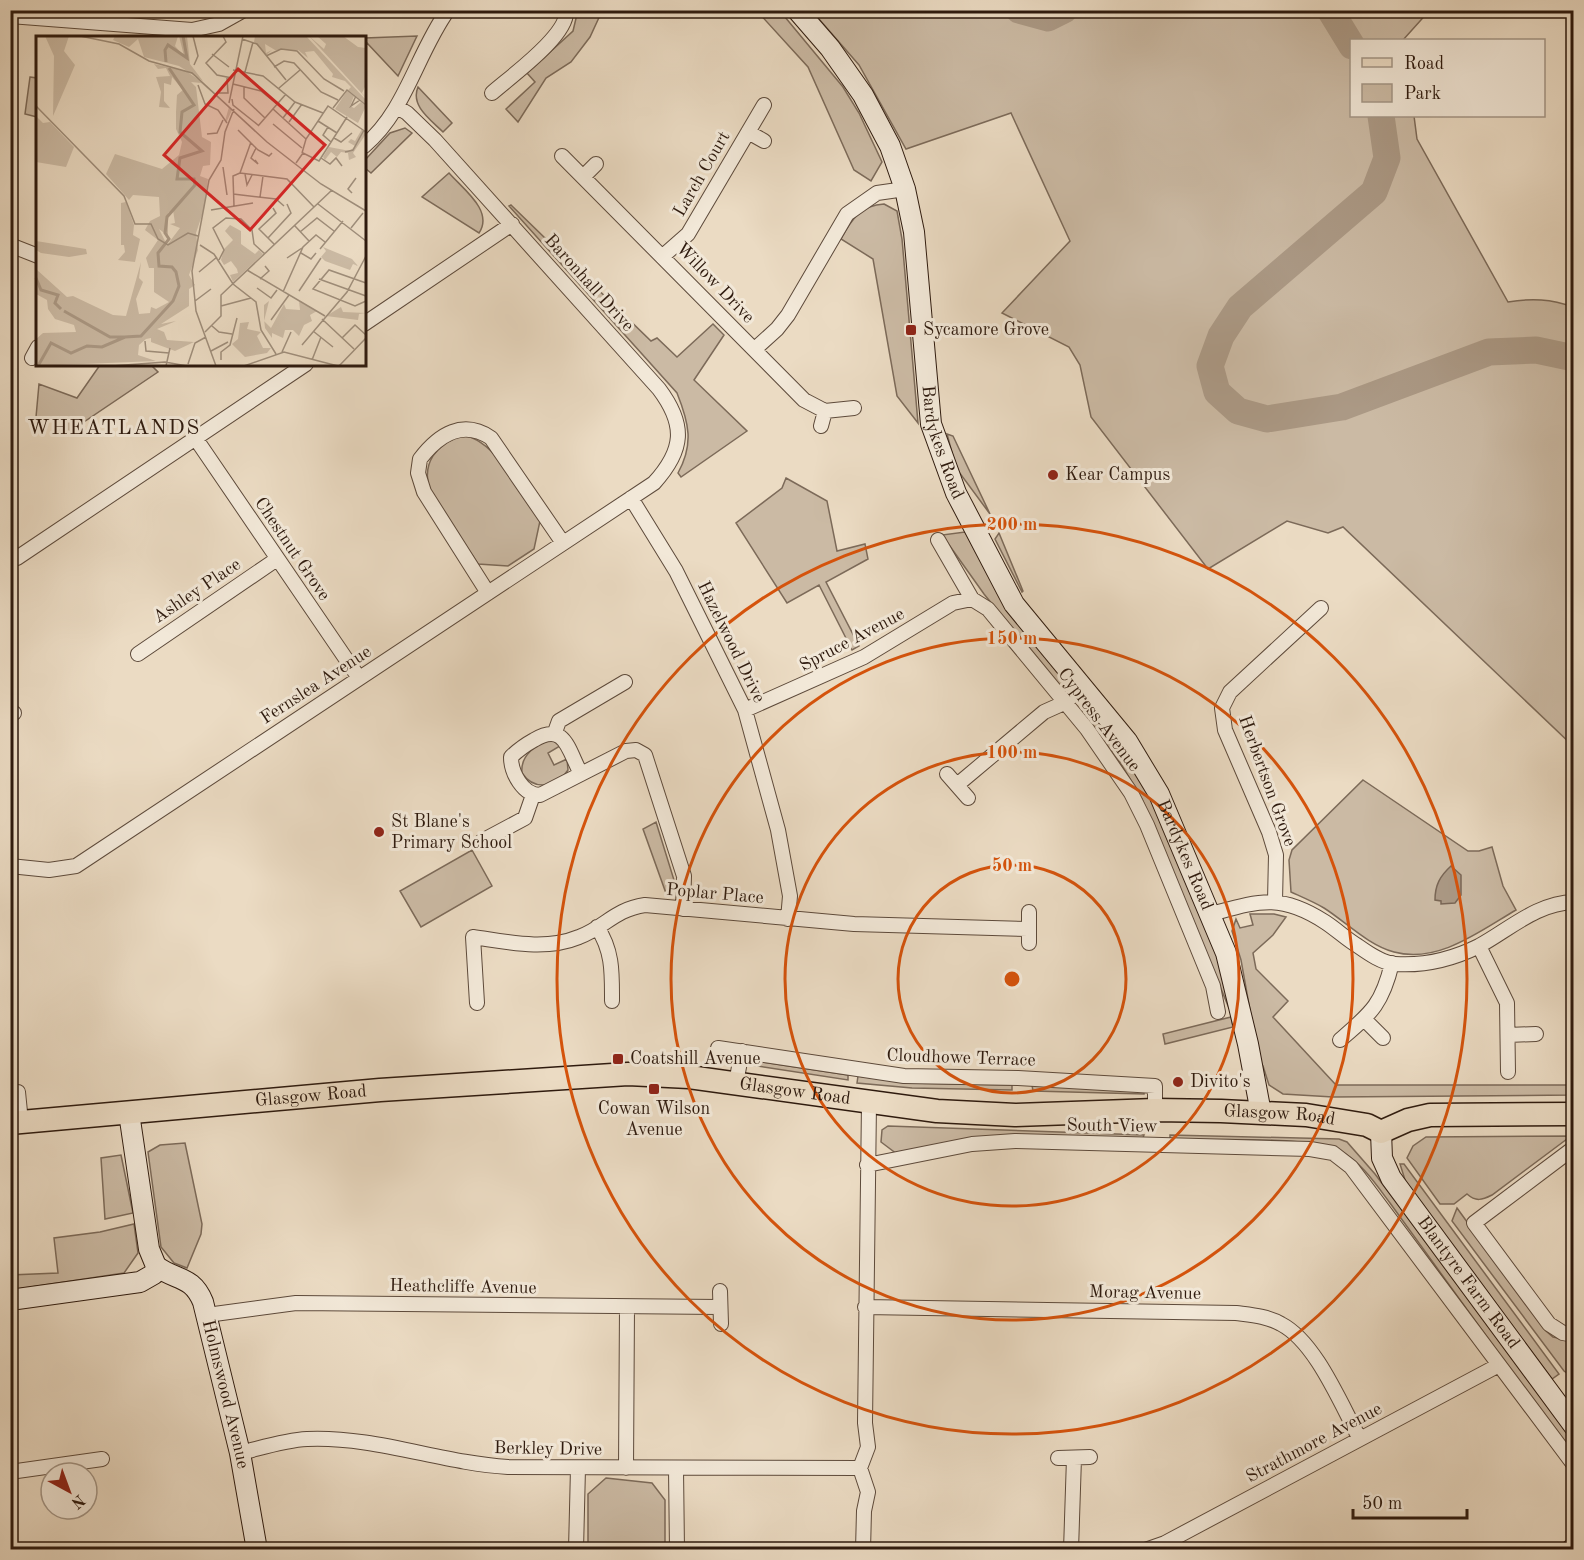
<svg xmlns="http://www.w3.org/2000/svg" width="1584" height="1560" viewBox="0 0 1584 1560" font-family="'Old Standard TT',serif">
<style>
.green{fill:#cbbaa4;stroke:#7c6a59;stroke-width:1.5}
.water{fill:#ab9985;stroke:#796655;stroke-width:1.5}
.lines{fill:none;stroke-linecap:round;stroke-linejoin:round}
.river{stroke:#ab9985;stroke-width:27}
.street-casing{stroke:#5d4a3b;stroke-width:16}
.secondary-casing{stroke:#2e1a0e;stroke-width:22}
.primary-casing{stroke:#2e1a0e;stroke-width:25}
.street{stroke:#f2e8d8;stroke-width:14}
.secondary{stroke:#f2e8d8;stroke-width:20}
.primary{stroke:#ebdbc3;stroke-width:22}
.ring{fill:none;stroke:#d5530c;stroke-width:3}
.poi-dot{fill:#8f2418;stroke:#f2e8d8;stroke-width:2}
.labels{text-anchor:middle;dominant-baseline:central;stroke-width:6;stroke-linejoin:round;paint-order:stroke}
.street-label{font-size:18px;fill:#2e1a0e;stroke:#f2e8d8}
.poi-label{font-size:18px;fill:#2e1a0e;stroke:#f2e8d8;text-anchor:start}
.quarter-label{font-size:21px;letter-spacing:1.5px;fill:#2e1a0e;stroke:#f2e8d8}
.inset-river{fill:none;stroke:#ab9985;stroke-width:3}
.inset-road{fill:none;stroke:#9f8e7b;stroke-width:1.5}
.view{fill:#d62828;fill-opacity:0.15;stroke:#d62828;stroke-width:3}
.inset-edge{fill:none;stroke:#2e1a0e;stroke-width:3}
.centre{fill:#d5530c;stroke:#f2e8d8;stroke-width:3}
.ring-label{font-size:18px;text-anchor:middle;font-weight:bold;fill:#d5530c;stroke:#f2e8d8;stroke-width:6;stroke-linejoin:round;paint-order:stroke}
</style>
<rect width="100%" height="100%" fill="#ebdbc3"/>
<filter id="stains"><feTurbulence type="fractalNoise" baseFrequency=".00333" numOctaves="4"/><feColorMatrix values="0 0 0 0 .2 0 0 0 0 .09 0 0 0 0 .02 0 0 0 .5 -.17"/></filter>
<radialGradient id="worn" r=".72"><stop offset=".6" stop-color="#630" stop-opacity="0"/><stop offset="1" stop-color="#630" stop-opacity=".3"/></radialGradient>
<path class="green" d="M578,10L602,11L590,37L571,62L546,78L518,122L506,109L535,82L527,73L573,31Z
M757,11H780L843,87L859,113L882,162L871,181L854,170L808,67Z
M812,11H1429L1403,40H1352V116H1414L1417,139L1508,302C1532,298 1551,299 1573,307V746L1343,527L1328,533L1287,521L1208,569L1091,417L1080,365L1069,347L1002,313L1070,241L1011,113L906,149L859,65Z
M417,36L398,76L367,43L365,46V38Z
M30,77L37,78V117L25,114Z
M418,87L452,123L443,132C431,120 410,106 418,87Z
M405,128L412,133L371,173L365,168V160L390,133Z
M449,173C463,189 494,211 479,233L422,197Z
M884,204L897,211L902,239L918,423L897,396L873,259L841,239C851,220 861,205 884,204Z
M511,205L651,341L657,338L677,357L713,324L724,335L694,380L747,431L681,477L678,473C694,444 689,423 677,393L509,206Z
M100,365H151L158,372L63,436L58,431L62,420L36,417L39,384L77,398Z
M947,434L953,436L990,514L956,468Z
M463,435C497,441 521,493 540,521L534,549L508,566L478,564L430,491C421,463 436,444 463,435Z
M786,478L827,501L837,551L865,544L868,559L826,582L859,646L852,650L819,585L787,603L736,523L782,488Z
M965,532L998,591L1068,684L1065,688L1060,687L984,594L942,535Z
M999,533L1023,591L1022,592L995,539Z
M1088,707L1146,784L1216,941L1233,1007L1229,1008L1142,799L1121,764L1082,713L1083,708Z
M552,740L560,746L548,753L554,765L567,759L568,770C557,788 534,791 522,773C520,756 536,743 552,740Z
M1363,780L1468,851H1479L1492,847L1503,886L1516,910C1480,931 1438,964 1394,952C1368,945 1346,922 1324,908C1314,902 1302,897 1291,892L1289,860L1292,850Z
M656,822L674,880L673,892L667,896L643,829Z
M472,850L492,886L421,927L400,891Z
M1250,914H1274L1286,917L1273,935L1253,953L1256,969L1288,1001L1273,1017L1336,1085H1573V1095L1333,1097L1283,1094L1269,1085L1263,1066H1260L1241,960L1232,931L1236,919L1240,928L1253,925Z
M1231,1017L1233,1027L1165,1044L1163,1034Z
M755,1061L848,1075V1080L751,1065Z
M858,1076L909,1083L1012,1085V1090L912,1088L857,1083Z
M1032,1085L1144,1091V1094L1033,1091Z
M888,1126L1144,1135L1143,1138L897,1154L881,1142L882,1130Z
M1170,1135L1339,1139L1347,1142L1375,1174L1555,1415L1573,1442V1456L1390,1203C1375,1183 1361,1162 1339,1150C1314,1136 1205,1140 1170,1140Z
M1571,1136L1492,1195C1482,1200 1476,1202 1467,1194L1454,1204H1440L1407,1158L1413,1146L1426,1137Z
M185,1143L202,1224L201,1234L187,1268L174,1263L161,1247L148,1152L160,1145Z
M121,1155L133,1213L105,1219L101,1158Z
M1400,1164H1404L1559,1374L1552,1379L1406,1183Z
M1457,1208L1546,1331L1553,1337L1573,1341V1377L1564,1371L1452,1221Z
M134,1224L138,1253L124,1273L11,1290L10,1275L58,1273L54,1238L100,1232Z
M606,1478L652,1483L665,1500V1549H588V1494Z"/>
<path class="water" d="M1451,866L1461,875V895L1455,903L1441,904V901L1435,900C1435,885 1440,876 1451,866Z"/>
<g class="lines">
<path class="river" d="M1019,10L1048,18L1064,10
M1330,10L1352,46
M1381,116L1387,158L1374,192L1240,307L1221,336L1210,366L1217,392L1238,411L1267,419L1342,407L1489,352L1536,350L1574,358"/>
<g class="street-casing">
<path id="street" d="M10,16L192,30L219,24L244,10
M492,93C510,77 570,34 566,10
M748,132L764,141
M364,146C406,111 417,53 448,10
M562,156L804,400L825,411L854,408
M583,177L596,164
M10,245L38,256
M663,256L688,234L764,105
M364,324L512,224
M755,349L777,329L788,315L847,214L877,193L905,189
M32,358L38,347
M821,426L825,411
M196,439L359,678
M631,498L676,571L745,710L778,830L790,896L788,919
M938,540L972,599L988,609L1087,729L1131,793L1147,825L1213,986L1218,1012
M10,559L17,558L306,364
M488,593L424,492L418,473L420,459C439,434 463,419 491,438L563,543
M138,654L277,559
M745,710L864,657L953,603L972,599
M10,713H14
M555,732L559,721L625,682
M581,774C568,750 565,721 534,740C525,745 518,750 511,757C511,773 523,795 540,795L626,751L636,750L645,755L684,876L683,909
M947,774L968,798
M957,785L1044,712L1064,703L1084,687
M482,841L525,818L533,795
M10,866L49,870L76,866L654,483C684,450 686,425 659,389L435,140L407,113L397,107
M1275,901L1276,855L1269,832L1225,730L1222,708L1230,692L1321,608
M1029,912V943
M1211,914C1259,901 1280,893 1325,922C1336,929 1346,939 1358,946C1368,953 1382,963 1395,964C1425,966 1453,959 1479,946C1510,929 1537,903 1574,902
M597,927C613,951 612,973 612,1001
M1479,946L1507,1003L1508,1072
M477,1003L473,937C508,942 545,951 579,937C606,927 613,910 645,905L854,924L1028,929
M1364,1019L1383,1038
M1508,1035L1536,1034
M1340,1040C1371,1013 1382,1005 1392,963
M718,1048L904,1076L1018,1078L1155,1086V1110
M736,1083L742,1051
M10,1092H18L21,1122
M1571,1150L1474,1223L1549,1324L1563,1333L1574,1335
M867,1165L972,1144L1015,1141L1310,1149L1333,1153L1351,1167L1574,1465
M720,1291L721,1324
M865,1307L1236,1313C1251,1315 1267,1316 1281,1324C1316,1342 1341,1405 1360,1439
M207,1315L296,1303L719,1307
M240,1453C261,1448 285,1440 307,1439C376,1436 441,1463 508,1467L860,1468
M1058,1458L1090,1457
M626,1468L627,1307
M676,1469L677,1550
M10,1472L102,1459
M576,1550L578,1468
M863,1550L864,1511L868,1492L860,1468L868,1447L865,1423L869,1103
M1071,1550L1074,1458
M1145,1550L1165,1543L1499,1365"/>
</g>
<g class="secondary-casing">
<g id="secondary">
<path id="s1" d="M797,10L830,48L863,95L890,146L905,189L914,232L931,424L956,493L1014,604L1127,741L1159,794L1226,953L1248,1044L1261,1113"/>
<path id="s2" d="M1381,1132L1382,1158L1391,1178L1574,1426"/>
<path id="s3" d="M156,1266C176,1281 192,1275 203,1302L240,1453L257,1550"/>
<path d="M10,1300L140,1282L154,1274L156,1266L149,1249L129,1113"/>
<path d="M1571,1550L1574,1548"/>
</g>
</g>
<g class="primary-casing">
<g id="primary">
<path id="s4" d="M10,1123L380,1090L628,1074L689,1077L937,1111L1015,1115L1155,1110L1221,1111L1306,1115L1367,1125L1381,1132L1408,1120L1430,1115L1574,1114"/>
</g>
</g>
<use href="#street" class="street"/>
<use href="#secondary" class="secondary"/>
<use href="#primary" class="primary"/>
</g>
<g class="ring">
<circle cx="1012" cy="979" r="114"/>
<circle cx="1012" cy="979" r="227"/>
<circle cx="1012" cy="979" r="341"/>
<circle cx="1012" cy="979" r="455"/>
</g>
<g class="poi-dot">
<rect x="905" y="324" width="12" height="12" rx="3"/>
<circle cx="1053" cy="475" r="6"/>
<circle cx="379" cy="832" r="6"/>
<rect x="612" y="1053" width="12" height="12" rx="3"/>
<circle cx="1178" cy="1082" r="6"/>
<rect x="648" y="1083" width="12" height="12" rx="3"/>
</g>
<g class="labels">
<g class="street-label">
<text transform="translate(702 174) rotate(-60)">Larch Court</text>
<text transform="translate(589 283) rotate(48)">Baronhall Drive</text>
<text transform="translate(715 283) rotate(46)">Willow Drive</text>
<text stroke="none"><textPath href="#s1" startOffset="468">Bardykes Road</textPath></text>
<text transform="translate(292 549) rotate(56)">Chestnut Grove</text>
<text transform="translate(197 591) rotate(-34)">Ashley Place</text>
<text transform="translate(852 640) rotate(-28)">Spruce Avenue</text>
<text transform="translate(731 642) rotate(64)">Hazelwood Drive</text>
<text transform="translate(316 685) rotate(-33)">Fernslea Avenue</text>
<text transform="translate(1099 720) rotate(53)">Cypress Avenue</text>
<text transform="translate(1267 781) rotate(70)">Herbertson Grove</text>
<text stroke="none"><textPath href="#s1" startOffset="952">Bardykes Road</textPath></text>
<text transform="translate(715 894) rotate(5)">Poplar Place</text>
<text transform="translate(961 1058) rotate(2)">Cloudhowe Terrace</text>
<text stroke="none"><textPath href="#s4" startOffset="788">Glasgow Road</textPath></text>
<text stroke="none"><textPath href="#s4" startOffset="302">Glasgow Road</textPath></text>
<text stroke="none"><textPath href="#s4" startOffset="1274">Glasgow Road</textPath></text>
<text transform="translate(1112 1126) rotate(1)">South View</text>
<text stroke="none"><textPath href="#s2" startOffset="178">Blantyre Farm Road</textPath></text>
<text transform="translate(463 1287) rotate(1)">Heathcliffe Avenue</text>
<text transform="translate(1145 1293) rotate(1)">Morag Avenue</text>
<text stroke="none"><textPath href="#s3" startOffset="156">Holmswood Avenue</textPath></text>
<text transform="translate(1314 1443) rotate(-28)">Strathmore Avenue</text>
<text transform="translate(548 1449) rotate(1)">Berkley Drive</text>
</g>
<g class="poi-label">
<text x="923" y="330">Sycamore Grove</text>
<text x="1065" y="475">Kear Campus</text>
<text x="391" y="822">St Blane's<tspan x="391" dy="21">Primary School</tspan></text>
<text x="630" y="1059">Coatshill Avenue</text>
<text x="1190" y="1082">Divito's</text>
<text x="654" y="1109" text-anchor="middle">Cowan Wilson<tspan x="654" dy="21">Avenue</tspan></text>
</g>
<g class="quarter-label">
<text x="114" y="428">WHEATLANDS</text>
</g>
</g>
<g transform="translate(36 36)">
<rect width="330" height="330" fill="#ebdbc3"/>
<path d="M9,0H33L28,15L39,29L17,80L18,20ZM79,0H142L139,10L148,20L143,0H151L154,28L167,45L143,30L108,21L102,3L93,11L77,4ZM219,0H270L330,64V68L312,54L315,51L309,45L296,41L297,38L278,15L269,16L272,22L262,14H239L229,8L230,17L236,14L230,19L218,6ZM273,0L288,13L290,8L281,0H307L322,11L330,12V49L326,57L330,62ZM118,28L150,35L163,44L196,74L191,85H189L193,71L165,47L155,46L160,51L166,101L175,106L174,129L167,130L164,140L172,143L168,173L160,197L162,214L153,239L159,249L153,253V270L125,288L140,285L121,293L128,296L131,304L158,306L139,315L115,306V302L110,303L103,309L102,319L120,325L0,330V303L7,297L40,296L38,289L19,283L12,273L11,264L0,258V233L31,261L37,260L77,279L90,280L105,226L103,242L107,246L100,263L103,278L114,277L115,271L120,273L133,266L118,256V232H113L110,222L122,204L109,194L114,185L124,180L123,161L97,159L93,164L70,138L79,118L126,133L143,119L146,106L140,93V76L141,59L147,54L136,41L135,49L128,47V65L134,72L123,71L125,56L120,41L134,40L130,32L122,33ZM137,174L139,187L134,188L144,192L131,209L123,193L132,200V177ZM311,55L318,60L314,70L318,72L325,66L330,70L322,87L299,73ZM0,80L7,87L14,86L38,111L30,131L0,126ZM326,93L330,98L317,117L320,121L313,124L312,117L305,116L301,121L295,116L289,124L287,121L293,111L314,115L319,110L312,106L315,103L319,105ZM90,166L98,189L97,199L104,203L99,226L82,224L89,216L88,209H85V167ZM194,189L205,195V208L219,218L223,214L227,218L197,246L194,239L202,237L201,233L195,225L188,229L185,224L188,213L197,204L189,195ZM0,205L50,213L51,218L33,221L5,217L0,214ZM287,211L316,223L322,230L317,228L314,234L289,225L285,221L290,215ZM233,265L228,285L235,292L248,268L250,273L264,274L263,265L281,275L274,279L276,285L268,289L263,300L257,294H249L247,302L236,297V302L229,292L228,283V269ZM305,271L307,276L330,277L323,278L322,284L290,280ZM213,286L211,293L225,296L221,300L227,312H235L231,317L209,321L196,308L202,303L204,287Z" fill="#cbbaa4" fill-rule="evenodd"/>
<path class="inset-river" d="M130,26L129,14L132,9L151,22L147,0M0,242L5,254L22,259L19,267L25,273M28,275L74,301H89M2,330L15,307L35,317L51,310L66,311L89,301L105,300L137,265L143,250L140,236L136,231L123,230L122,217L133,203L129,197L131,181L159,149L158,143H141L144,122L166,115L144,96L146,76L158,69L133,32"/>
<path class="inset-road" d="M44,0L83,8L113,25L156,37L231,106L285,148L330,175M157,0L162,20L158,29M187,0L190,6L170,27L181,39L196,42M206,3L221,8L250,44M176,18L193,31M230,20L245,13L261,15L288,43L308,55M238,31L248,25L258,27L285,56L302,64M197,34L227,40L259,66L287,77M209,36L217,6M197,48L225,55L241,68M162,49L169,68L182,74L191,87M208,51V62L229,82M243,52L264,34M183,57H192L191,42M320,60L315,70L324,64M196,63L197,69L222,89M193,67L207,0M0,70L88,160L99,188H115L122,203L132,209L152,197L162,200M297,72L311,54L330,69M237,73L270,103M247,82L259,66M282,85L301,97M253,86L266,68M237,88L266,112M222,90L250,58M292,91L287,99L295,106M202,94L222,114L233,120L236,117M171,98L181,97L187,84M298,102L305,106L316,97M309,116L317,114L328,94M266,117L270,103L292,70L330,96M285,122L294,128L300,122L306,130M219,124L222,128L215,122L220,112M260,127L267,117L283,125L311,81M187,131L191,159M204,137L251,143L278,171M204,137L215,106M209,138L211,149L216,139M316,157L312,153L320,142M197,158L240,163L248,170M224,161L227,140M282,168L330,205M198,170L197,140L204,137M237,172L240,177L223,193L239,209M175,174L217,167M259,190L273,205M315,192L327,177M264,196L281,182L298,195M232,202L255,177L251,168M164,209L178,218L197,248L220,266L225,294L240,318M284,213L307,185M265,217L275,223L280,217M251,222L266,212M183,224L188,214L177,192L190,182L205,183L216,194L218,208L229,218M211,234L289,280M163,236L181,221M224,243L233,235L229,230M283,243L330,260M330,247L293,234L277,253L319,270L330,265M221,252L235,262L241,254M263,255L285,222M247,256L267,211L280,199L289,206M159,265L175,253M185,270L215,262M286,283L318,313M235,284L253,259M176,290L183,296L196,298M277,295L297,311M169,296L185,280V259L296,154M306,302L319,289L330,299M109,305L110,315L133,317M266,309L311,256L330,220M175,315L192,306M246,316L255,296M185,324V316L194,309L201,282M276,324L285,301M152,328L159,307L170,301M76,330L129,326L151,330M130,330L134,312M180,330L160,275L156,235L173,144L185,124L189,96L198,73M208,330L248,316L302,330M303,330L330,302"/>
<path class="view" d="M202,33L289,109L214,194L128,119Z"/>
<rect width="330" height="330" class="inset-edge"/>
</g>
<circle cx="1012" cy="979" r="9" class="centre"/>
<g class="ring-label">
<text x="1012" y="530">200 m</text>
<text x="1012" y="644">150 m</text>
<text x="1012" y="758">100 m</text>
<text x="1012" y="871">50 m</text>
</g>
<rect width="1584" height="1560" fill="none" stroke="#ebdbc3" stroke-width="36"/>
<rect x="12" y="12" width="1560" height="1536" fill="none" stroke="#2e1a0e" stroke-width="3"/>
<rect x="18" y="18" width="1548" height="1524" fill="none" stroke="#2e1a0e" stroke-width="1.5"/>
<rect x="1350" y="39" width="195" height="78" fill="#f2e8d8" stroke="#a49687" stroke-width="1.5"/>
<rect x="1362" y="58" width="30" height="9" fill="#ebdbc3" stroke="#a49687" stroke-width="1.5"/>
<text x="1404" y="69" font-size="18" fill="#2e1a0e">Road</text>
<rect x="1362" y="84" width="30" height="18" fill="#cbbaa4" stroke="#a49687" stroke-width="1.5"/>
<text x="1404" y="99" font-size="18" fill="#2e1a0e">Park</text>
<g transform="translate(69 1491) rotate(139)"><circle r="28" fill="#f2e8d8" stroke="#a49687" stroke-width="1.5"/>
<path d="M0-4.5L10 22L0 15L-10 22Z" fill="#8f2418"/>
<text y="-9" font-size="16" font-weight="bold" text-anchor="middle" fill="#2e1a0e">N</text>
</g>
<path d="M1353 1509v9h114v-9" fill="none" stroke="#2e1a0e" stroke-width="3"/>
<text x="1362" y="1509" font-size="18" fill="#2e1a0e" stroke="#f2e8d8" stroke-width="4.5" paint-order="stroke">50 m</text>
<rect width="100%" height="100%" filter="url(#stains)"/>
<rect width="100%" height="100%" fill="url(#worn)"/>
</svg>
